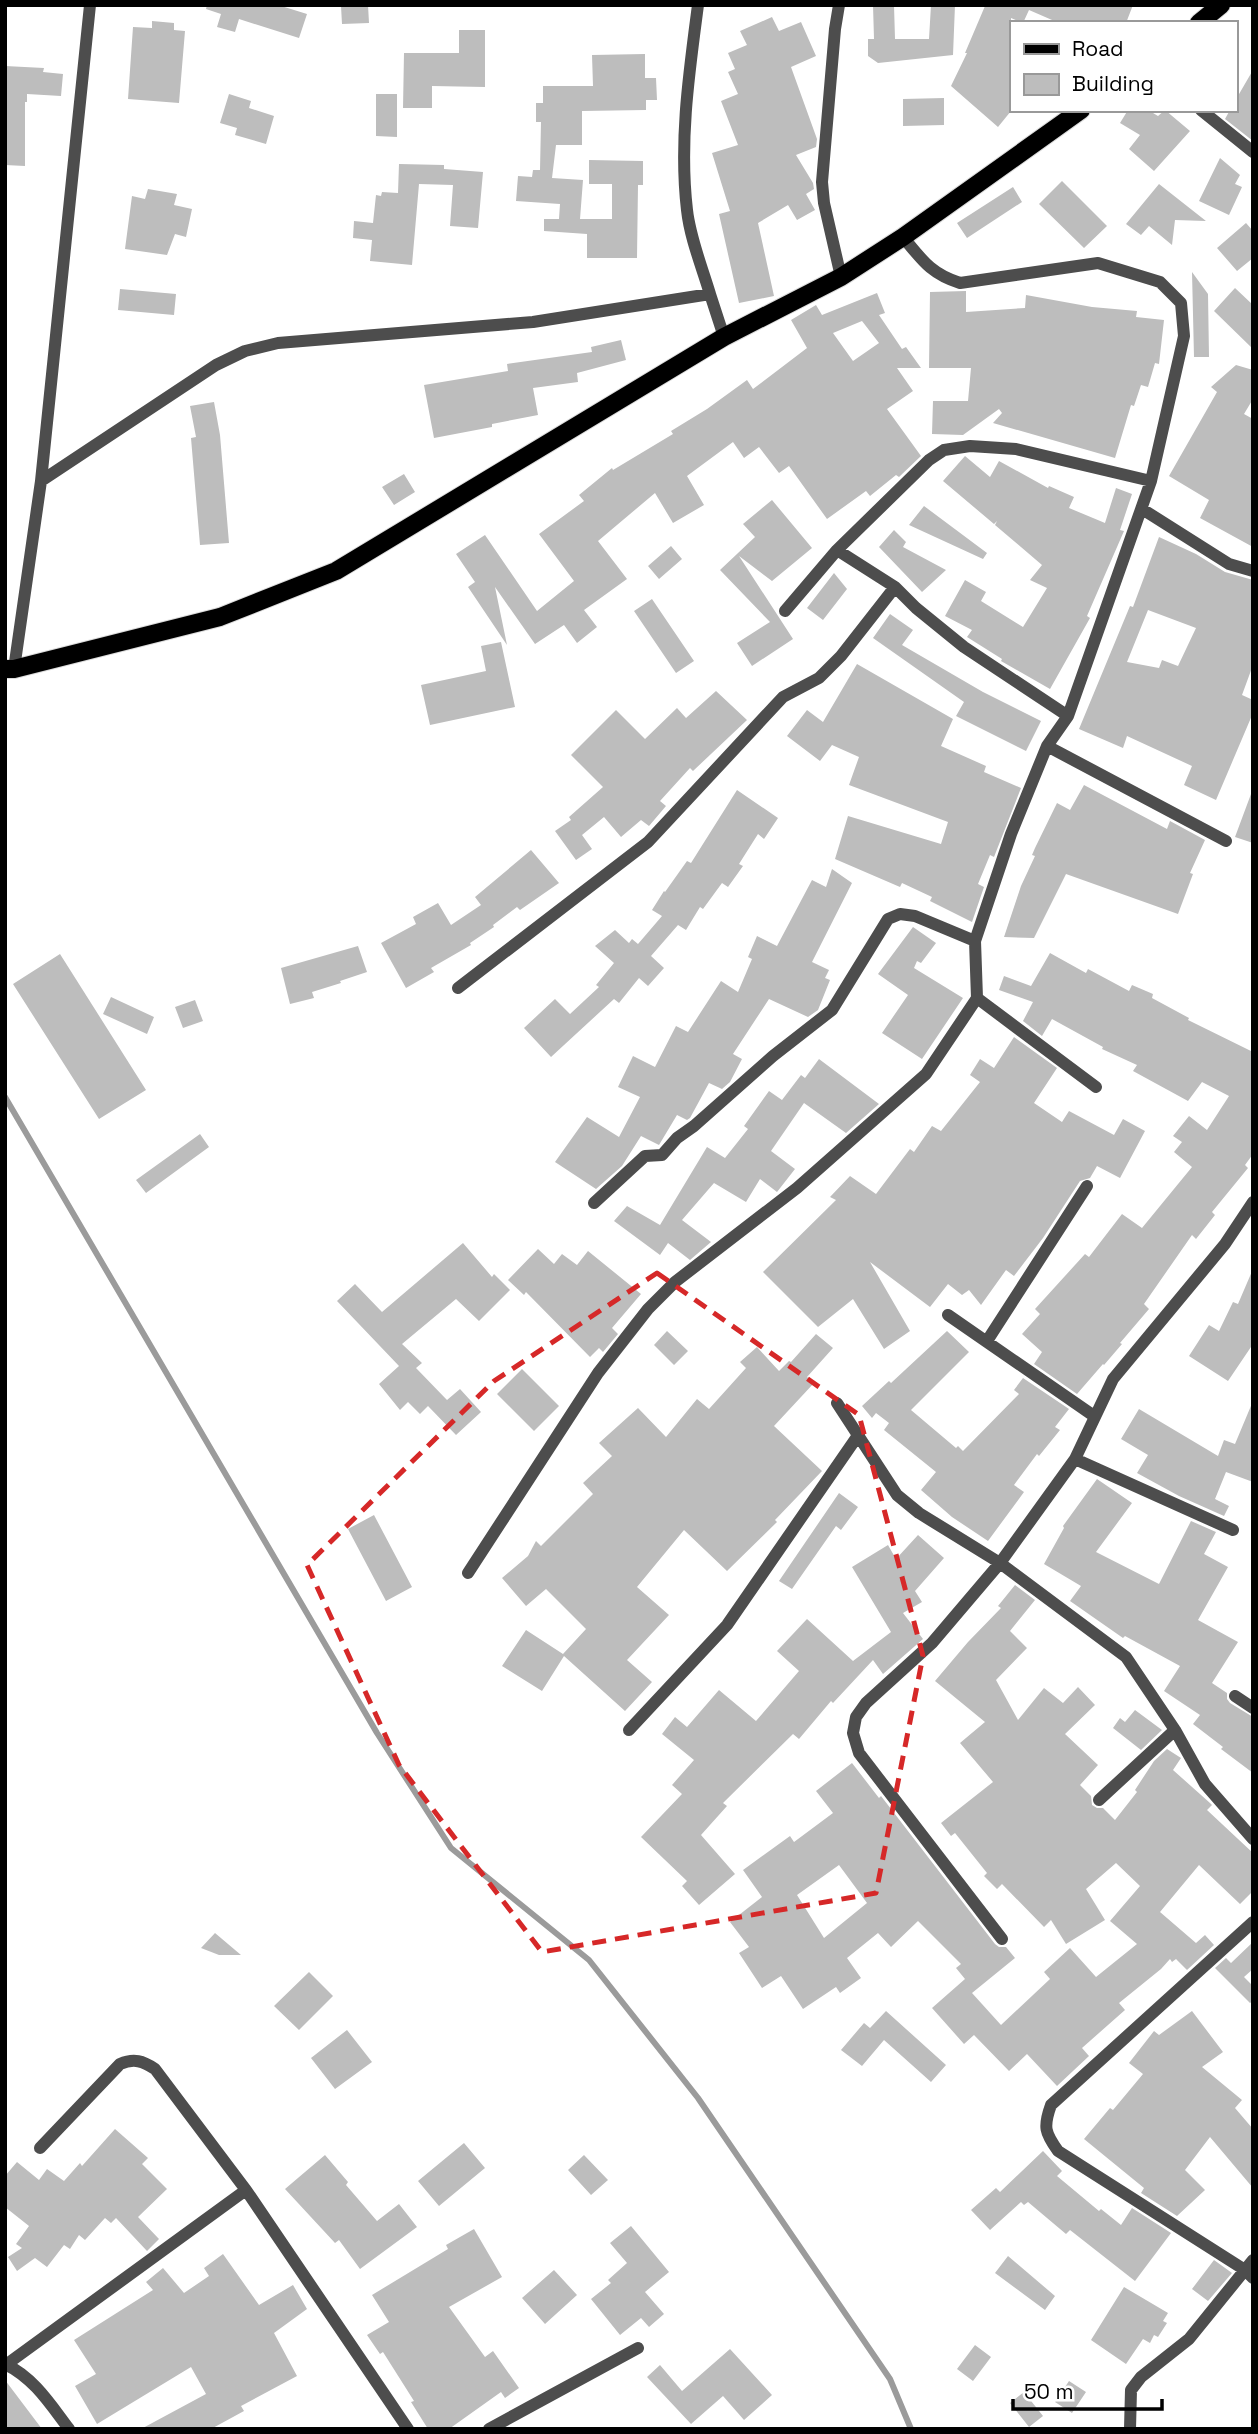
<svg xmlns="http://www.w3.org/2000/svg" width="1258" height="2434" viewBox="0 0 1258 2434" font-family="'Space Grotesk',sans-serif">
<style>
.lines{fill:none;stroke-linecap:round;stroke-linejoin:round}
.stream{stroke:#9b9b9b;stroke-width:6}
.building{fill:#bdbdbd;fill-rule:evenodd}
.major-casing{stroke:#dbdbdb;stroke-width:20}
.minor{stroke:#4d4d4d;stroke-width:12}
.major{stroke:#000;stroke-width:18}
.marked{fill:none;stroke:#d62828;stroke-width:5;stroke-dasharray:14 9;stroke-linejoin:round}
</style>
<rect width="100%" height="100%" fill="#fff"/>
<g class="lines">
<path class="stream" d="M5,1097L377,1733L451,1848L589,1960L698,2098L890,2379L911,2429"/>
</g>
<path class="building" d="M207,5H278L307,14L299,38L239,19L235,32L217,27L221,14L206,9Z
M368,5L369,23L342,24L341,6Z
M873,5H894L895,39H929L931,5H955L953,55L878,63L868,56V39H874Z
M983,5H1133L1126,23H1059L1029,10L1023,23L1011,18V111L998,127L951,86L967,53H965L985,6Z
M772,17L779,31L801,22L816,56L791,67L817,139L816,147L796,155L813,183L814,189L806,194L815,210L797,220L788,205L758,223L774,296L739,303L719,214L730,211L712,153L738,145L721,101L738,94L728,72L735,69L728,53L747,45L740,31Z
M152,21L174,23V30L185,31L179,103L128,99L133,27L152,28Z
M459,30H485V87L432,86V108H403L404,53H459Z
M645,54V78H656L657,100H646V110L582,111V145H556L552,178L583,180L580,219H612V184H589V160L643,161V185H638L637,258H587V234L544,231V219H559L560,204L516,201L518,176L532,177L533,170H540L541,122H536V103H543V86H593L592,55Z
M5,66L44,68L43,72L63,74L61,96L27,94V102H25V166L5,165Z
M1253,70V141L1225,119L1230,110H1235V101Z
M229,94L251,101L249,108L274,116L266,144L235,135L237,128L220,123Z
M376,94H397V137L376,136Z
M944,98V125L903,126V99Z
M1128,110H1148L1158,116L1165,110L1190,131L1154,171L1129,149L1140,135L1120,123Z
M1220,158L1240,175L1235,184L1242,187L1229,215L1199,201Z
M399,164L444,165V169L483,172L478,228L450,226L453,185L419,184L412,265L370,261L372,240L353,238L354,221L373,223L376,195L381,196L382,192L398,193Z
M1062,181L1107,226L1084,248L1039,204Z
M1159,184L1206,221L1175,220L1172,245L1149,226L1141,235L1126,224Z
M1013,187L1022,202L967,238L957,223Z
M148,189L177,194L174,205L192,209L186,237L175,234L167,255L125,249L132,196L145,199Z
M1246,223L1253,231V258L1237,271L1217,248Z
M1192,272L1208,294L1209,357H1194Z
M1235,288L1253,305V349L1214,311Z
M120,289L176,294L174,315L118,310Z
M966,291V312L1025,308L1026,295L1092,307L1137,311L1136,317L1164,320L1159,364L1155,363L1148,387L1141,385L1134,406L1131,405L1115,458L993,423L1002,413L999,409L963,435L932,434L933,401H968L971,368H929L930,292Z
M877,293L885,313L879,315L902,349L906,347L921,368H897L913,391L887,409L921,456L899,477L896,475L870,496L866,491L827,519L789,466L779,473L759,447L744,458L733,442L687,476L704,505L673,523L655,493L598,541L627,579L584,610L597,627L577,643L564,625L535,644L495,587L507,645L468,587L475,582L456,554L485,535L537,611L574,581L539,534L584,501L579,495L612,468L613,470L673,434L671,431L707,409L747,380L753,389L807,348L791,320L816,305L822,315ZM862,321L879,343L853,361L833,333Z
M621,340L626,360L577,373L578,382L533,388L538,415L492,424V427L434,438L424,385L508,371L507,364L592,352L591,347Z
M1236,365L1253,370V399L1244,414L1253,419V547L1200,518L1209,500L1169,476L1217,392L1211,387Z
M214,402L220,435L229,543L200,545L191,438L196,437L190,406Z
M965,456L990,477L999,461L1048,488L1049,486L1074,497L1069,508L1105,523L1116,488L1132,494L1120,530L1124,531L1087,616L1090,618L1050,689L1001,661L1002,659L967,637L972,630L945,616L965,580L986,592L981,601L1023,627L1047,588L1030,580L1042,565L995,525L997,521L994,524L943,481Z
M404,474L415,492L394,505L382,487Z
M772,500L812,548L772,581L739,556L793,639L752,666L737,643L770,622L720,570L755,537L743,524Z
M924,506L987,553L983,559L909,525Z
M894,530L906,542L903,547L946,570L922,592L879,547Z
M1159,537L1196,554L1225,572L1253,580V665L1242,695L1253,700V713L1216,800L1184,785L1192,766L1127,736L1123,748L1079,729L1130,606L1133,607ZM1148,610L1196,628L1178,666L1162,660L1159,668L1127,662Z
M671,546L682,559L659,579L648,566Z
M834,573L847,589L823,620L807,608Z
M652,599L694,661L676,673L634,611Z
M890,614L913,630L902,645L983,692L1041,721L1026,751L956,716L964,702L873,638Z
M501,642L515,707L430,725L421,685L486,671L481,646Z
M857,664L953,719L941,746L986,766L984,772L1021,788L994,857L990,855L978,884L984,887L972,922L930,901L932,897L902,883L900,887L835,859L848,816L941,844L948,822L849,785L859,757L832,745L820,761L787,736L807,710L823,722Z
M716,691L747,720L693,771L690,768L660,801L666,806L649,826L641,820L621,837L604,817L582,835L592,849L576,860L555,831L571,820L569,817L603,787L571,755L616,710L645,739L677,708L686,718Z
M1084,785L1167,829L1170,821L1205,840L1190,873L1193,874L1178,914L1066,874L1034,938L1004,937L1021,886L1035,856L1032,855L1035,848L1057,803L1070,810Z
M737,790L778,818L764,839L758,834L739,864L743,866L728,887L722,883L703,909L700,907L686,930L678,925L651,956L664,968L648,986L639,978L619,1003L614,999L551,1057L524,1028L555,999L570,1014L599,987L596,985L614,963L595,946L615,930L629,943L632,939L638,944L662,916L652,910L664,891L665,892L687,861L691,863Z
M1251,794H1253V843L1235,837Z
M531,850L559,883L520,910L517,907L493,925L494,927L470,943L471,945L431,968L434,972L406,988L381,943L416,924L413,917L438,903L451,925L481,905L475,897Z
M832,869L852,883L812,962L829,970L825,978L830,980L818,1010L808,1017L769,999L733,1054L742,1059L730,1082L722,1089L709,1083L690,1118L687,1120L677,1115L659,1145L641,1136L622,1166L596,1189L555,1162L587,1117L619,1137L640,1097L618,1087L633,1056L655,1067L676,1026L688,1032L721,981L738,992L752,959L748,957L757,936L777,946L812,880L826,887Z
M913,927L936,943L921,963L917,961L914,968L963,998L922,1059L882,1033L908,995L878,974Z
M358,946L367,972L340,981L341,983L312,992L314,998L290,1004L281,968Z
M1050,953L1086,973L1088,969L1129,991L1132,985L1153,994L1152,998L1189,1018L1188,1020L1253,1052V1154L1245,1165L1248,1168L1212,1212L1215,1215L1196,1239L1192,1235L1144,1304L1149,1309L1120,1343L1122,1344L1104,1365L1103,1364L1077,1394L1034,1364L1042,1352L1022,1334L1040,1314L1035,1309L1085,1254L1089,1257L1122,1214L1142,1228L1192,1167L1174,1152L1182,1142L1173,1136L1189,1116L1207,1130L1229,1096L1202,1082L1188,1101L1133,1071L1137,1065L1102,1049L1103,1047L1052,1019L1042,1036L1023,1021L1033,1002L999,990L1004,976L1031,986Z
M60,954L146,1090L99,1119L13,984Z
M111,997L154,1017L147,1034L103,1014Z
M195,1000L203,1021L183,1028L175,1007Z
M1014,1037L1057,1068L1034,1103L1062,1122L1069,1111L1114,1135L1123,1119L1145,1131L1120,1178L1097,1166L1090,1178L1080,1181L1043,1238L1014,1276L1006,1270L981,1305L969,1290L962,1295L948,1284L930,1307L870,1262L910,1331L884,1349L853,1299L818,1327L763,1272L836,1200L830,1197L850,1176L876,1194L910,1149L914,1152L932,1126L941,1131L980,1082L970,1075L980,1059L994,1068Z
M819,1059L879,1104L846,1133L804,1103L771,1151L795,1169L777,1192L760,1179L746,1202L714,1183L682,1220L711,1242L690,1260L668,1243L660,1255L614,1221L627,1206L660,1225L707,1147L725,1158L748,1129L744,1126L769,1091L782,1100L801,1075L805,1078Z
M200,1134L209,1147L146,1193L136,1180Z
M463,1243L492,1277L494,1274L510,1290L479,1321L456,1299L402,1344L422,1363L416,1368L447,1400L460,1389L481,1412L456,1435L428,1406L420,1414L408,1402L400,1410L379,1384L399,1366L337,1301L355,1284L382,1312Z
M538,1249L554,1264L562,1254L577,1265L588,1251L641,1294L612,1328L618,1334L603,1352L599,1348L590,1357L526,1292L524,1295L508,1280Z
M1253,1269V1344L1228,1381L1189,1356L1209,1325L1219,1331L1233,1302L1238,1304Z
M667,1331L688,1351L674,1365L654,1345Z
M947,1331L969,1352L911,1410L956,1448L958,1446L963,1451L1019,1394L1014,1390L1023,1378L1069,1409L1055,1427L1060,1430L1039,1456L1037,1454L1014,1485L1024,1492L988,1541L952,1517L921,1490L936,1472L884,1430L889,1423L876,1413L872,1418L862,1406L889,1381L891,1383Z
M816,1334L833,1348L807,1377L814,1383L774,1426L822,1471L775,1520L777,1522L727,1571L684,1530L637,1587L669,1615L627,1660L652,1682L625,1711L564,1656L542,1691L502,1666L526,1630L563,1654L586,1629L546,1589L526,1606L502,1578L528,1556L536,1541L541,1546L593,1494L583,1483L612,1456L599,1443L638,1408L666,1437L697,1399L709,1409L746,1368L740,1362L757,1347L779,1371L789,1361L791,1362Z
M522,1369L559,1406L534,1431L497,1394Z
M1253,1401V1482L1226,1472L1215,1499L1229,1506L1224,1516L1179,1496L1137,1473L1148,1455L1121,1439L1139,1409L1218,1456L1224,1440L1235,1444Z
M1097,1479L1132,1503L1096,1552L1159,1584L1191,1521L1216,1532L1204,1554L1228,1567L1198,1620L1238,1642L1212,1683L1227,1693V1699L1230,1703L1253,1717V1773L1221,1749L1223,1747L1193,1724L1200,1715L1164,1691L1180,1666L1125,1636L1123,1638L1070,1601L1081,1586L1044,1564L1064,1528L1063,1526Z
M839,1493L858,1507L841,1530L836,1526L792,1589L779,1581Z
M374,1515L412,1587L386,1601L348,1529Z
M918,1535L944,1558L915,1591L922,1602L903,1613L923,1639L883,1674L873,1660L833,1703L831,1701L799,1739L793,1734L723,1803L727,1806L701,1835L735,1874L699,1905L682,1886L687,1881L641,1837L682,1794L672,1785L694,1760L662,1734L675,1717L687,1727L719,1690L756,1721L799,1671L777,1651L807,1619L853,1661L891,1632L852,1567L888,1545L896,1559Z
M1015,1585L1035,1600L1010,1631L1027,1648L996,1680L1018,1720L1044,1688L1063,1703L1078,1687L1095,1705L1065,1734L1098,1765L1080,1785L1091,1796L1092,1805L1097,1808H1103L1115,1820L1137,1792L1135,1790L1154,1761L1167,1749L1181,1758L1173,1770L1210,1803L1212,1805L1207,1810L1253,1853V1891L1240,1904L1199,1865L1160,1912L1196,1943L1205,1935L1214,1945L1187,1970L1176,1959L1172,1962L1170,1959L1161,1969L1119,2003L1125,2010L1082,2048L1089,2056L1057,2086L1027,2054L1009,2071L974,2035L964,2044L932,2008L965,1979L956,1968L961,1964L918,1921L891,1947L878,1933L847,1958L861,1978L840,1993L836,1987L803,2009L781,1976L762,1988L739,1953L749,1947L730,1922L762,1897L743,1870L790,1836L794,1842L833,1813L816,1791L852,1763L879,1798L881,1796L995,1944L999,1947H1006L1015,1958L972,1993L1001,2025L1050,1979L1044,1972L1070,1948L1096,1977L1137,1944L1110,1921L1140,1886L1116,1863L1086,1889L1105,1920L1066,1944L1051,1920L1044,1927L1002,1884L997,1889L984,1876L987,1873L955,1833L951,1836L941,1823L993,1782L960,1743L985,1722L935,1681L968,1642L1001,1608L998,1606ZM839,1865L867,1903L824,1938L797,1895Z
M1135,1710L1162,1730L1141,1750L1113,1728L1120,1718L1125,1722Z
M215,1933L241,1955H219L201,1948Z
M1253,1942V1969L1244,1977L1253,1986V2001L1250,2003L1215,1968L1226,1958L1231,1963Z
M309,1972L333,1996L299,2030L274,2006Z
M886,2011L946,2065L931,2082L884,2040L862,2066L841,2050L864,2023L870,2028Z
M1192,2011L1223,2052L1202,2067L1242,2100L1235,2108L1253,2129V2188L1210,2137L1185,2170L1205,2190L1177,2216L1141,2193L1144,2188L1084,2139L1110,2108L1113,2110L1143,2074L1129,2063L1154,2031L1159,2035Z
M347,2030L372,2062L335,2089L311,2058Z
M115,2129L148,2158L142,2164L167,2189L138,2217L159,2239L147,2251L116,2218L111,2223L105,2218L85,2240L79,2235L70,2249L64,2245L47,2267L35,2258L17,2271L8,2257L22,2248L16,2244L29,2226L5,2207V2176L17,2162L39,2180L47,2169L64,2181L80,2163L82,2166Z
M464,2143L485,2168L439,2206L418,2181Z
M1043,2151L1062,2171L1057,2176L1099,2211L1101,2209L1121,2225L1132,2208L1171,2233L1135,2281L1070,2230L1066,2234L1028,2202L1024,2205L1021,2202L990,2230L971,2210L996,2188L1000,2192Z
M325,2155L348,2182L346,2185L377,2221L399,2204L417,2227L360,2269L339,2240L335,2243L285,2189Z
M584,2155L608,2180L591,2195L568,2170Z
M631,2226L669,2272L645,2292L664,2314L649,2327L641,2318L620,2335L591,2299L611,2283L608,2280L627,2263L610,2243Z
M474,2229L502,2277L449,2307L485,2357L493,2351L519,2388L505,2398L501,2392L449,2429H428L411,2402L414,2401L383,2352L380,2354L367,2335L389,2322L372,2295L448,2249L446,2245Z
M223,2254L259,2305L293,2285L307,2309L274,2333L297,2376L241,2406L244,2411L211,2429H141L206,2394L191,2367L97,2424L75,2386L96,2374L74,2340L153,2290L146,2282L163,2268L184,2293L209,2276L204,2268Z
M1008,2256L1055,2296L1045,2310L995,2273Z
M1214,2260L1232,2273L1208,2301L1192,2289Z
M554,2270L577,2295L545,2324L522,2298Z
M1124,2287L1168,2313L1163,2321L1167,2323L1158,2337L1154,2335L1150,2343L1143,2339L1126,2364L1091,2340Z
M975,2345L991,2357L973,2381L957,2369Z
M730,2349L772,2395L744,2420L723,2396L691,2424L647,2377L660,2365L682,2391Z
M5,2380L42,2429H5Z
M1069,2381L1086,2392L1072,2413L1055,2402Z
M1024,2392L1043,2416L1029,2427L1010,2403Z"/>
<g class="lines">
<g class="major-casing">
<path id="major" d="M1199,23L1221,5
M5,669H14L220,617L336,571L724,337L841,277L903,237L1081,110"/>
</g>
<path class="minor" d="M698,5C689,73 679,142 687,210C690,238 702,267 710,294
M839,5L835,29L822,182L824,203L841,277
M1201,110L1253,152
M41,481L216,365L245,351L278,343L533,322L710,294L724,337
M1142,509L1229,564L1253,571
M837,550L895,587L916,608L964,647L1068,716
M785,611L837,550L929,460L944,450L970,446L1016,449L1151,481
M14,669L41,481L90,5
M1047,746L1226,841
M458,988L648,842L783,697L819,678L841,656L895,587
M977,998L1096,1087
M594,1203L645,1156L662,1155L677,1138L694,1126L773,1056L832,1010L888,919L900,914L915,916L975,941
M948,1315L1094,1416
M987,1341L1087,1186
M837,1403L897,1495L919,1513L1000,1563L1126,1657L1175,1730L1205,1784L1253,1839
M1075,1459L1233,1530
M468,1573L598,1373L648,1309L675,1282L797,1188L926,1074L977,998L975,941L1011,834L1047,746L1068,716L1151,481L1184,336L1181,303L1160,282L1098,263L960,283C931,274 922,260 903,237
M1235,1696L1253,1708
M629,1730L727,1625L859,1434
M1099,1800L1175,1730
M1253,1922L1051,2105C1043,2127 1045,2133 1058,2151L1245,2270L1253,2278
M1002,1939L859,1753L853,1733L856,1717L866,1703L932,1643L1000,1563L1075,1459L1113,1379L1225,1244L1253,1202
M40,2148L120,2064C134,2058 143,2061 155,2069L246,2190L408,2429
M5,2364C34,2378 50,2404 69,2429
M7,2364L246,2190
M489,2429L638,2348
M1130,2429L1131,2390L1141,2377L1189,2339L1253,2260"/>
<use href="#major" class="major"/>
</g>
<path class="marked" d="M657,1273L859,1415L923,1656L876,1893L542,1952L399,1765L307,1565L494,1381Z"/>
<rect width="1258" height="2434" fill="none" stroke="#000000" stroke-width="14"/>
<rect x="1010" y="21" width="228" height="91" fill="#ffffff" stroke="#999999" stroke-width="2"/>
<rect x="1024" y="44" width="35" height="10" fill="#000000" stroke="#999999" stroke-width="2"/>
<text x="1072" y="56" font-size="21" fill="#000000">Road</text>
<rect x="1024" y="74" width="35" height="21" fill="#bdbdbd" stroke="#999999" stroke-width="2"/>
<text x="1072" y="91" font-size="21" fill="#000000">Building</text>
<path d="M1013 2399v10h149v-10" fill="none" stroke="#000000" stroke-width="3.5"/>
<text x="1024" y="2399" font-size="21" fill="#000000" stroke="#ffffff" stroke-width="5" paint-order="stroke">50 m</text>
</svg>
